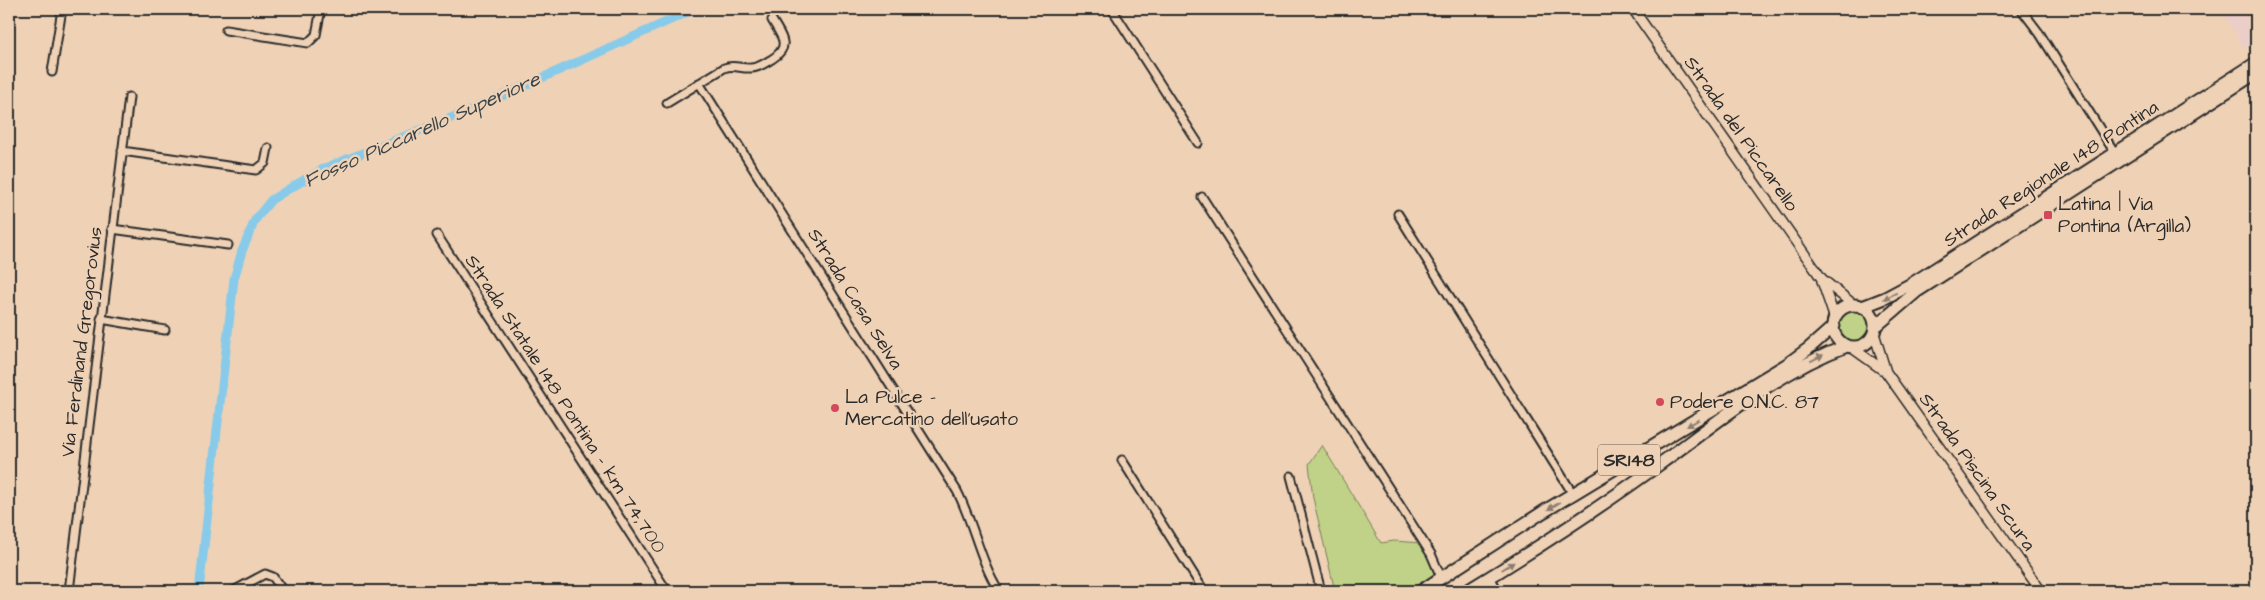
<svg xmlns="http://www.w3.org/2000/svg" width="2265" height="600" viewBox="0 0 2265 600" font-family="'Architects Daughter',sans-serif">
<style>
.built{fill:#ebcec8}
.green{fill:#c0d287;stroke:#767e59}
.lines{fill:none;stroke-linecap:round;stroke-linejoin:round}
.canal{stroke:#88cae9;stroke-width:9}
.minor-casing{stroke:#2b2b2b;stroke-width:11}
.tertiary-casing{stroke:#2b2b2b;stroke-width:12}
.primary-casing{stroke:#2b2b2b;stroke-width:15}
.minor{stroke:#efd2b6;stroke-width:7}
.tertiary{stroke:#efd2b6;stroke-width:9}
.primary{stroke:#efd2b6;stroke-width:11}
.oneway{fill:#8d7e70}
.poi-dot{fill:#d1495b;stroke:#efd2b6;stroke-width:2}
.labels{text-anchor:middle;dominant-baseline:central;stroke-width:5;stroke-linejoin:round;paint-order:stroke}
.shield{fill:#efd2b6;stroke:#665d55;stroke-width:1}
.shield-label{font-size:18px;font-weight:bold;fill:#2b2b2b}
.street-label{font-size:19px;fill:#2b2b2b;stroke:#efd2b6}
.poi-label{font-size:19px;fill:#2b2b2b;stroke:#efd2b6;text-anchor:start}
.water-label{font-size:20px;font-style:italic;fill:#394348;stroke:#efd2b6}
</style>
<rect width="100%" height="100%" fill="#efd2b6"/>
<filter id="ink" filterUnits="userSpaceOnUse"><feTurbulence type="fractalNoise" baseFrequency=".02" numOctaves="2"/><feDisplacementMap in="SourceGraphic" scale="10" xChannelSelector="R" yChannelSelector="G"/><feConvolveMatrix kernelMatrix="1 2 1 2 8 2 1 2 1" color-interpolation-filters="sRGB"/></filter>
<g filter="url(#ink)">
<path class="built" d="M2220,9H2256V40L2244,48Z"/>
<path class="green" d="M1838 327a17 17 0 1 1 34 0a17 17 0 1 1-34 0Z
M1322,445L1381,543L1394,541L1421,543L1436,572L1410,591H1335L1313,498L1309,464Z"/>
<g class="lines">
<path class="canal" d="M199,591L234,279L242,251L255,220L271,200L292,187L325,168L471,110L695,9"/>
<g class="minor-casing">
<path id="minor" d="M1112,9L1198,143
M2021,9L2040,34L2115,153
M226,30L308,43L316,35L321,9
M52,72L62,9
M699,83L957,491C974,524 979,559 999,591
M667,103L724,68C734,64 741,69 751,68C759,68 765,63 772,59C792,46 781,36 772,20
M122,151L256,170L265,163L268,148
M1202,197L1431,554L1441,577
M1398,214L1573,494
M112,229L228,245
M437,235L667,591
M101,319L165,330
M1122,460L1204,591
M1291,476L1321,591
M1490,577L1498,591
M69,591L129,97
M233,591L265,574L273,577L283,591"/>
</g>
<g class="tertiary-casing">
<path id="tertiary" d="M1633,9L1822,279L1855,306
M1822,281L1835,319
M1874,333L1886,372
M1851,347L1886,372L2041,591"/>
</g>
<g class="primary-casing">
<path id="primary" d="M1833 326a21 21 0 1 1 42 0a21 21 0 1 1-42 0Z
M1862,307L1885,298L1913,283L2256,63
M1875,327L1916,292L2256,73
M1421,591L1543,512L1786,365L1808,349L1834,326
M1467,591C1533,551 1598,509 1661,463C1719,421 1778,371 1847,346"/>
</g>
<use href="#minor" class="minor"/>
<use href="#tertiary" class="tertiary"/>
<use href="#primary" class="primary"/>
</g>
<defs><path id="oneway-solid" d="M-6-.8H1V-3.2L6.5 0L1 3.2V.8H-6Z" transform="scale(1.25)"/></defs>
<g class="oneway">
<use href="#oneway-solid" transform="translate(1890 296) rotate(154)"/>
<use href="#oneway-solid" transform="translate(1817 358) rotate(-26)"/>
<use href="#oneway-solid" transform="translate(1693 423) rotate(150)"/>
<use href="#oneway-solid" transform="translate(1554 506) rotate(148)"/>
<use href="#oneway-solid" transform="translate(1508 566) rotate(-32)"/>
</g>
</g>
<g class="poi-dot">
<rect x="2043" y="210" width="10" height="10" rx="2.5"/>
<circle cx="1660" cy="402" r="5"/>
<circle cx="835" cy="408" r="5"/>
</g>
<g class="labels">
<rect class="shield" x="1598" y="444.5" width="62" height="31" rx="4"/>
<g class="shield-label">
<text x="1629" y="460">SR148</text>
</g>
<g class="street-label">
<text transform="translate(1741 134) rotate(55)">Strada del Piccarello</text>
<text transform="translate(2051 174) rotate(-33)">Strada Regionale 148 Pontina</text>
<text transform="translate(855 299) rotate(58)">Strada Casa Selva</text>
<text transform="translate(82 342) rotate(-83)">Via Ferdinand Gregorovius</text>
<text transform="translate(565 404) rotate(57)">Strada Statale 148 Pontina – km 74,700</text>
<text transform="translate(1977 472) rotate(55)">Strada Piscina Scura</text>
</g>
<g class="poi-label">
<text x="2058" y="204">Latina | Via<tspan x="2058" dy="22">Pontina (Argilla)</tspan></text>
<text x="845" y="397">La Pulce -<tspan x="845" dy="22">Mercatino dell'usato</tspan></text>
<text x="1670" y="402">Podere O.N.C. 87</text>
</g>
<g class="water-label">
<text transform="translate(422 130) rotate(-24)">Fosso Piccarello Superiore</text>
</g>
</g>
<rect width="2265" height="600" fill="none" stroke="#efd2b6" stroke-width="30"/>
<rect x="15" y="15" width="2235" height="570" fill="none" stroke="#2b2b2b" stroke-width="2" filter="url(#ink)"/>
</svg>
